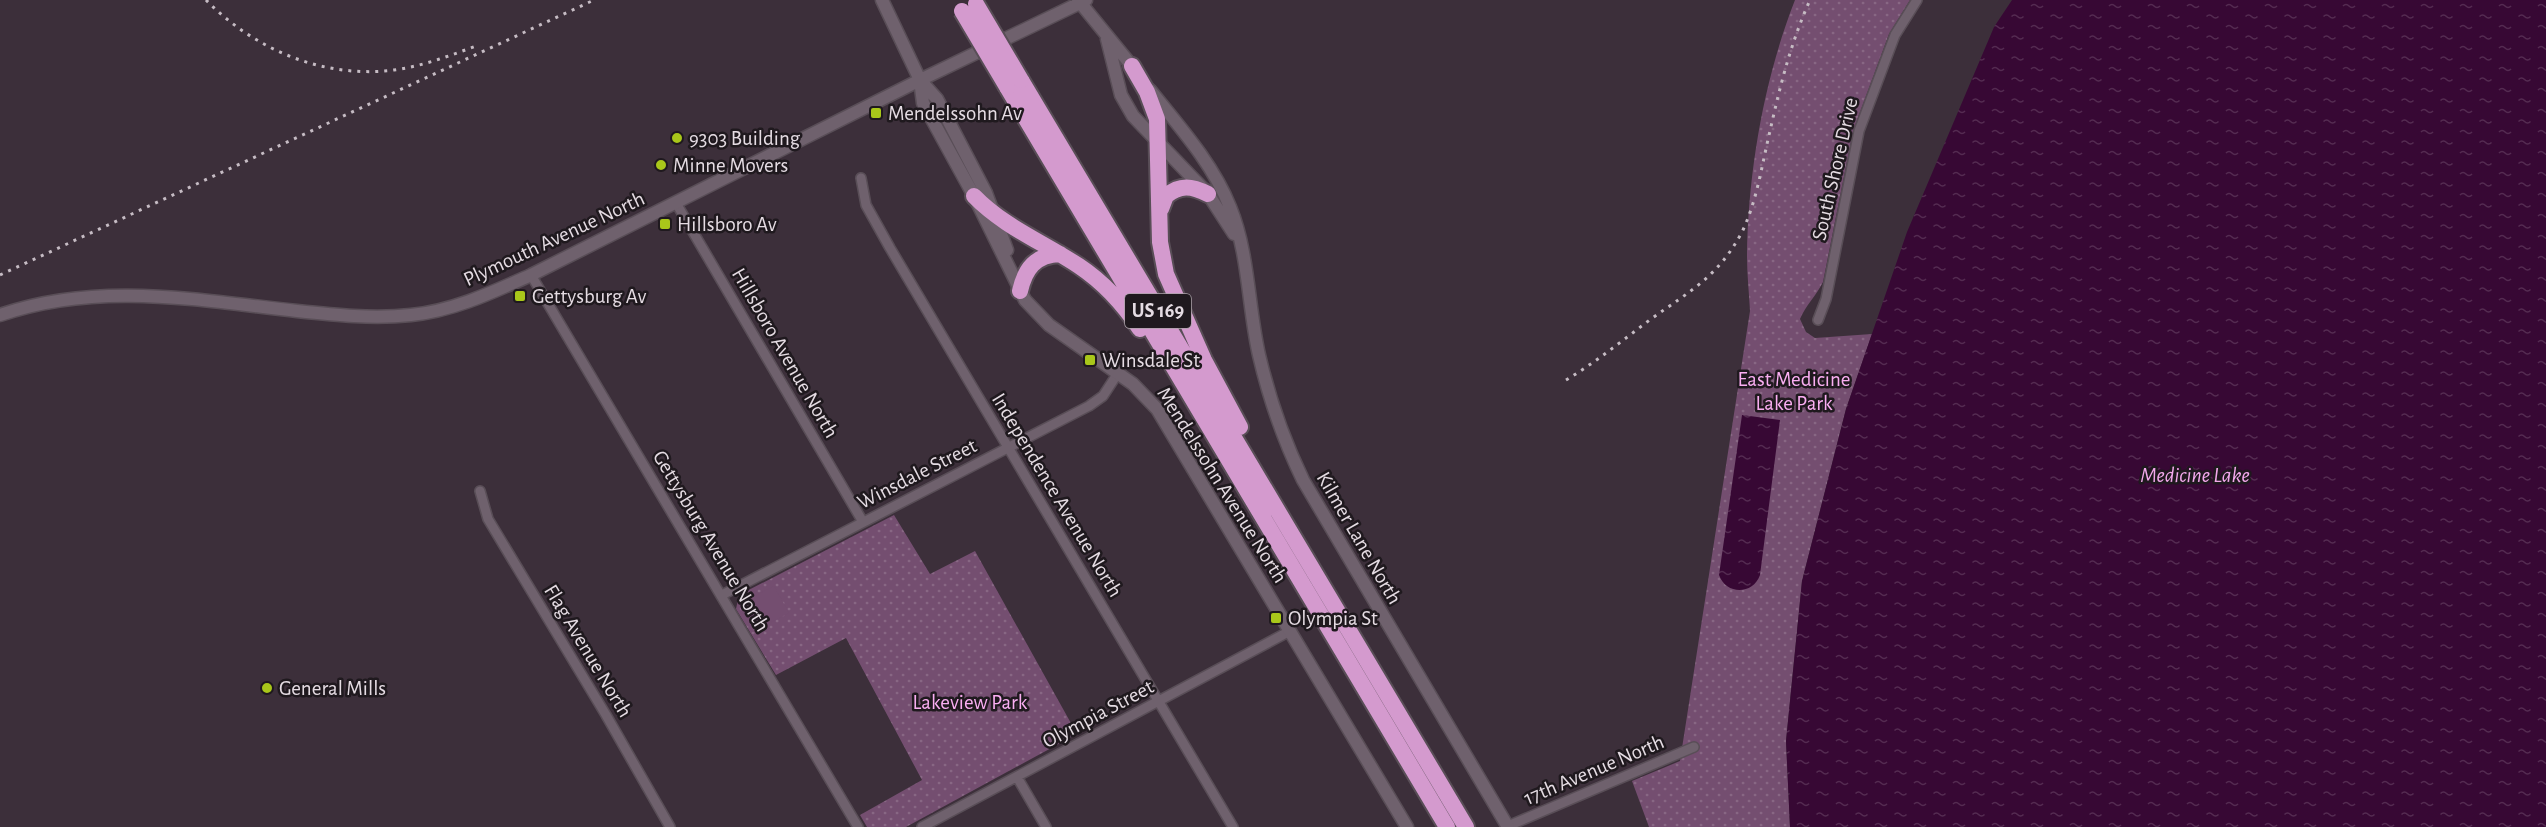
<svg xmlns="http://www.w3.org/2000/svg" width="2546" height="827" viewBox="0 0 2546 827" font-family="'Alegreya Sans',sans-serif">
<style>
.green{fill:url(#green-dots)}
.pitch{fill:#744e70}
.water{fill:url(#water-ripples)}
.lines{fill:none;stroke-linecap:round;stroke-linejoin:round}
.minor-casing{stroke:#594e57;stroke-width:12}
.tertiary-casing{stroke:#594e57;stroke-width:15}
.motorway-casing{stroke:#594e57;stroke-width:20}
.minor{stroke:#6f616d;stroke-width:9}
.tertiary{stroke:#6f616d;stroke-width:12}
.motorway{stroke:#d49ace;stroke-width:16}
.rail{stroke:#c6bcc4;stroke-width:3;stroke-dasharray:3 6;stroke-linecap:butt}
.motorway-bridge-casing{stroke:#594e57;stroke-width:20;stroke-linecap:butt}
.motorway-bridge{stroke:#d49ace;stroke-width:16}
.poi-dot{fill:#a9c71a;stroke:#1f191e;stroke-width:2}
.labels{text-anchor:middle;dominant-baseline:central;stroke-width:5;stroke-linejoin:round;paint-order:stroke}
.shield{fill:#1f191e;stroke:#aaa2a8;stroke-width:1.5}
.shield-label{font-size:20px;font-weight:bold;fill:#e5dce3}
.poi-label{font-size:21px;fill:#e5dce3;stroke:#1f191e;text-anchor:start}
.street-label{font-size:21px;fill:#e5dce3;stroke:#1f191e}
.park-label{font-size:21px;fill:#faaef2;stroke:#1f191e}
.water-label{font-size:22px;font-style:italic;fill:#f3a8ec;stroke:#1f191e}
</style>
<defs>
<pattern id="green-dots" width="8" height="8" patternUnits="userSpaceOnUse" patternTransform="scale(1.5)"><rect width="8" height="8" fill="#744e70"/><path d="M2 2h.1M6 6h.1" fill="none" stroke="#886784" stroke-width="1.8" stroke-linecap="round"/></pattern>
<pattern id="water-ripples" width="26" height="14" patternUnits="userSpaceOnUse" patternTransform="scale(1.5)"><rect width="26" height="14" fill="#370834"/><path d="M2 4q2-2 4 0t4 0M15 11q2-2 4 0t4 0" fill="none" stroke="#542b51"/></pattern>
</defs>
<rect width="100%" height="100%" fill="#3c2f3a"/>
<path class="green" d="M1795,0H1910L1889,34L1853,131L1823,282C1816,296 1806,305 1800,319L1806,332L1815,338L1872,334L1846,409L1802,581L1786,741L1790,827H1649L1632,781L1680,761L1750,311C1749,293 1747,274 1747,256C1748,171 1764,79 1795,0Z
M894,515L930,574L975,551L1077,734L906,827H867L860,815L922,780L846,638L776,675L736,609L739,595Z"/>
<path class="pitch" d="M774,586L789,613L768,624L753,597Z"/>
<path class="water" d="M2012,0H2546V827H1790L1786,741L1802,581L1846,409L1907,232L1994,27Z
M1742,415L1780,420L1760,575C1753,595 1726,595 1719,575Z"/>
<g class="lines">
<g class="minor-casing">
<path id="minor" d="M861,178L866,205L890,248L1233,827
M676,203L863,522
M531,275L858,827
M1818,320L1826,299L1859,131L1895,35L1917,0
M480,491L488,519L606,715L670,827
M722,595L1089,406L1103,396L1118,373
M1017,777L1046,827
M1508,826L1694,747
M922,827L1290,631"/>
</g>
<g class="tertiary-casing">
<path id="tertiary" d="M882,0L920,80L937,99L986,193L1007,250
M1078,0L1136,71
M1107,39L1121,95L1133,116L1208,194L1234,234
M920,80L923,103L974,196L1025,300L1049,325L1133,384L1157,409L1407,827
M1150,90C1179,126 1213,164 1230,207C1249,253 1248,307 1259,355C1269,398 1284,441 1303,480L1508,827
M0,315C98,281 197,300 297,311C335,315 373,319 411,315C453,311 493,292 531,275L920,80L1086,0"/>
</g>
<g class="motorway-casing">
<path id="motorway" d="M1132,66L1147,92L1157,119L1160,242L1166,274L1204,360L1240,427
M1021,80L1466,827
M1007,87L1447,827
M974,196C1004,227 1043,242 1079,266C1103,282 1124,305 1140,329
M1161,209L1166,196C1180,184 1192,186 1208,194
M1020,291C1025,269 1035,255 1060,254"/>
</g>
<use href="#minor" class="minor"/>
<use href="#tertiary" class="tertiary"/>
<use href="#motorway" class="motorway"/>
<path class="rail" d="M206,0C255,50 324,79 394,70C424,66 451,55 479,45
M0,275L594,0
M1566,380C1596,362 1623,340 1651,319C1690,291 1718,277 1742,232C1757,201 1762,164 1770,131C1780,86 1791,42 1810,0"/>
<g class="motorway-bridge-casing">
<path id="motorway-bridge" d="M976,4L1021,80
M962,11L1007,87"/>
</g>
<use href="#motorway-bridge" class="motorway-bridge"/>
</g>
<g class="poi-dot">
<rect x="870" y="107" width="12" height="12" rx="3"/>
<circle cx="677" cy="138" r="6"/>
<circle cx="661" cy="165" r="6"/>
<rect x="659" y="218" width="12" height="12" rx="3"/>
<rect x="514" y="290" width="12" height="12" rx="3"/>
<rect x="1084" y="354" width="12" height="12" rx="3"/>
<rect x="1270" y="612" width="12" height="12" rx="3"/>
<circle cx="267" cy="688" r="6"/>
</g>
<g class="labels">
<rect class="shield" x="1125" y="294" width="66" height="34" rx="4.5"/>
<g class="shield-label">
<text x="1158" y="311">US 169</text>
</g>
<g class="poi-label">
<text x="888" y="113">Mendelssohn Av</text>
<text x="689" y="138">9303 Building</text>
<text x="673" y="165">Minne Movers</text>
<text x="677" y="224">Hillsboro Av</text>
<text x="532" y="296">Gettysburg Av</text>
<text x="1102" y="360">Winsdale St</text>
<text x="1288" y="618">Olympia St</text>
<text x="279" y="688">General Mills</text>
</g>
<g class="street-label">
<text transform="translate(1835 169) rotate(-77)">South Shore Drive</text>
<text transform="translate(554 239) rotate(-25)">Plymouth Avenue North</text>
<text transform="translate(785 353) rotate(60)">Hillsboro Avenue North</text>
<text transform="translate(917 474) rotate(-27)">Winsdale Street</text>
<text transform="translate(1222 485) rotate(58)">Mendelssohn Avenue North</text>
<text transform="translate(1057 495) rotate(59)">Independence Avenue North</text>
<text transform="translate(1359 538) rotate(60)">Kilmer Lane North</text>
<text transform="translate(711 541) rotate(59)">Gettysburg Avenue North</text>
<text transform="translate(588 651) rotate(59)">Flag Avenue North</text>
<text transform="translate(1098 714) rotate(-28)">Olympia Street</text>
<text transform="translate(1594 770) rotate(-23)">17th Avenue North</text>
</g>
<g class="park-label">
<text x="1794" y="379">East Medicine<tspan x="1794" dy="24">Lake Park</tspan></text>
<text x="970" y="702">Lakeview Park</text>
</g>
<g class="water-label">
<text x="2195" y="475">Medicine Lake</text>
</g>
</g>
</svg>
